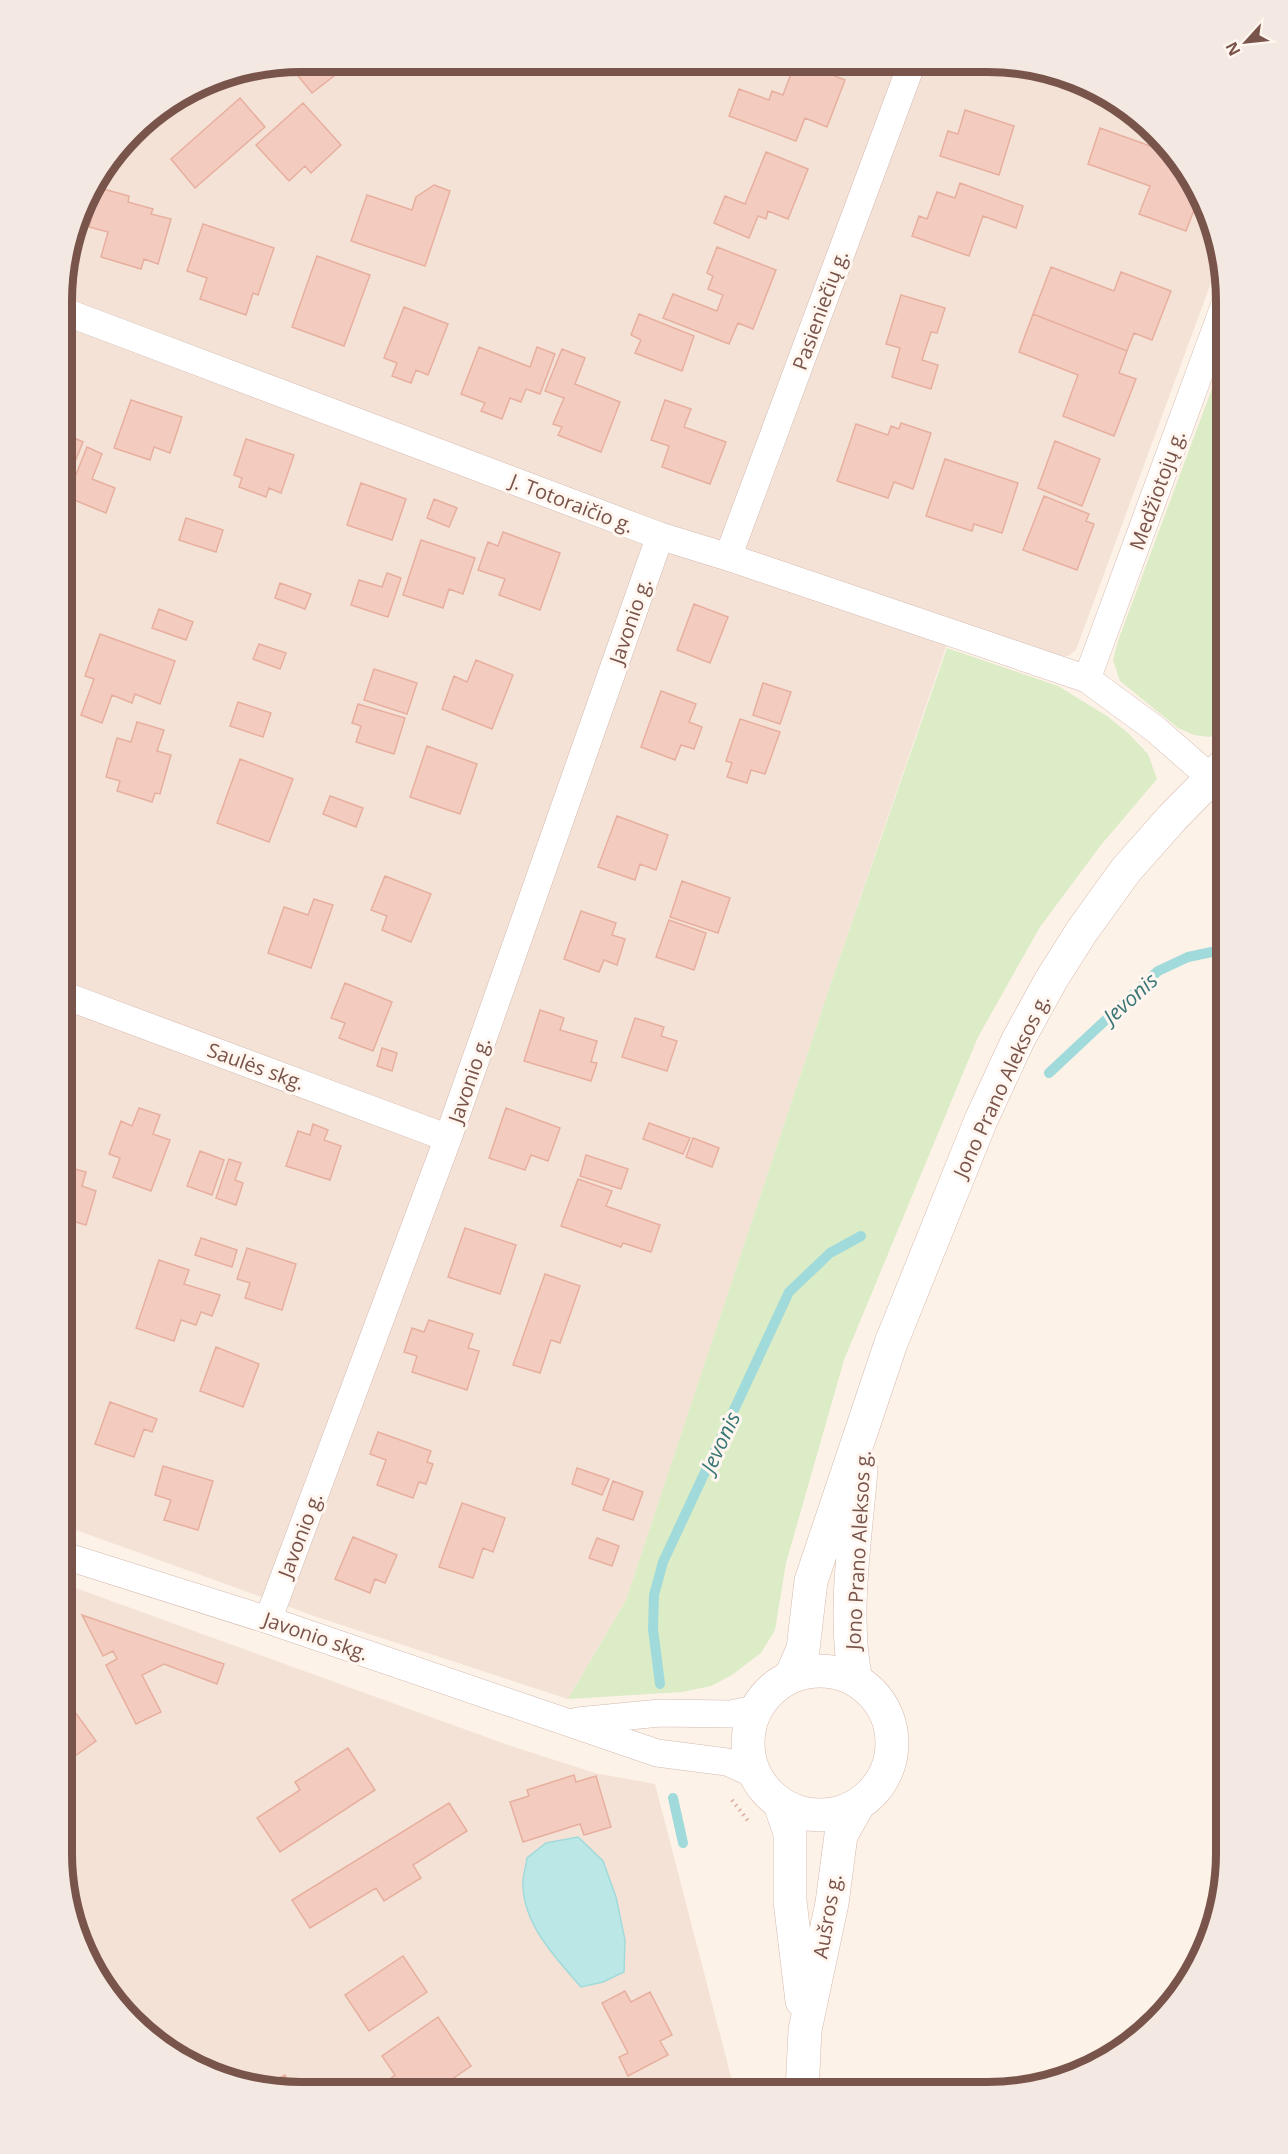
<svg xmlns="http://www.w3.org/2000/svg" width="1288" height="2154" viewBox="0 0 1288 2154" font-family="'Open Sans',sans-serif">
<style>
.residential{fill:#f5e2d6}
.green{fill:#dbecc6}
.water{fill:#bbe8e7;stroke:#a1dada;stroke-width:1.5}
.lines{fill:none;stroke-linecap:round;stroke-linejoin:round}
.stream{stroke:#a1dada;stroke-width:10}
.building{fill:#f3ccbf;stroke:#e7af9f;stroke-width:1.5}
.street-casing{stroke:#d3bab0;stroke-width:28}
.secondary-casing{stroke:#d6b9ad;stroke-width:34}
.path{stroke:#d9aea1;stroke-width:4;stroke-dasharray:1.5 4.5;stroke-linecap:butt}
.street{stroke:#fff;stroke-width:27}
.secondary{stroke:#fff;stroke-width:33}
.labels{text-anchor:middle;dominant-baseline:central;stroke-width:6;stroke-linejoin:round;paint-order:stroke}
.street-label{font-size:20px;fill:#79544b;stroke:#fff6ef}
.water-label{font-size:21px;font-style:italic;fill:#3a7676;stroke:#fff6ef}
.rim{fill:none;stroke:#79544b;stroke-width:8}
</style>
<rect width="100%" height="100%" fill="#fdf2e8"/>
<path class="residential" d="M301,62L1019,64L1079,80L1133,111L1177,155L1208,210L1219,261L1076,650L1068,656L1057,657L955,621L834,974L626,1600L568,1699L317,1617L62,1525L64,270L86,195L143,121L210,80Z
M62,1583L508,1745L595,1773L655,1784L735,2092L270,2090L209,2074L155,2043L111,1999L80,1944L62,1853Z"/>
<path class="green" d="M1226,351V731L1209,737L1194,735L1178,728L1120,681L1113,660L1118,641Z
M947,648L1058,686L1107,716L1128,733L1148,754L1157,779L1101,845L1040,927L978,1037L844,1360L786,1563L775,1630L761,1653L732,1675L711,1686L682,1692L568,1699L626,1600L834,974Z"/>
<path class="water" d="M578,1837L603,1861L616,1897L625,1940L624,1972L603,1982L581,1987C557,1959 524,1926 523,1886C522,1878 526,1867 527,1858L546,1843Z"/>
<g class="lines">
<path class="stream" d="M1049,1073L1158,971L1188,957L1226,949
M660,1684L653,1629L654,1595L663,1562L789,1292L830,1253L861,1236
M673,1798L683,1843"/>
</g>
<path class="building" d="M301,62H352L312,93L290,66Z
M621,62L645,63L631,74Z
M795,63H802L845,80L827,127L805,118L796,141L729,116L739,89L769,100L772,91L783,95Z
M240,98L265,127L195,188L171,159Z
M303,103L341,145L311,173L305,166L289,181L256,145Z
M965,110L1014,126L999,175L940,156L948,131L958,134Z
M1100,128L1178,156L1173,170L1189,175L1200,194L1186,231L1139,214L1150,186L1088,164Z
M1154,132L1173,152L1150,143Z
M766,152L808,169L788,219L768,211L766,219L758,216L749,238L714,223L725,196L745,204Z
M960,183L1023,206L1016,228L983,216L969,256L912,236L919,216L927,219L937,192L955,198Z
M434,185L450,191L425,266L351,241L367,195L412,210L416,197Z
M100,188L129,196L128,202L153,209L151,214L171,219L158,264L144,259L141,269L101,257L108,232L89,227Z
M203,224L274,248L258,295L253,293L246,315L200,299L207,278L187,271Z
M717,247L776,270L753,329L738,323L729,344L663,318L673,294L717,311L723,295L708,289L713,276L707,273Z
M317,256L370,275L344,346L292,327Z
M1051,267L1114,291L1121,272L1171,291L1152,340L1134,333L1127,351L1033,314Z
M901,295L945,308L937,333L931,332L922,360L938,365L931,389L892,377L900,348L886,344Z
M404,307L448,324L428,375L416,370L411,383L392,376L397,363L384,358Z
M639,314L694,336L682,371L635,353L641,340L631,335Z
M1033,314L1127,351L1119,373L1136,379L1114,436L1063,416L1078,375L1019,352Z
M479,347L530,367L537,347L555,354L540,394L526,389L521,402L510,398L502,419L481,411L485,403L461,394Z
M562,349L585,358L575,384L620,402L601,452L558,435L562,427L553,424L564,398L545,391Z
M131,400L182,417L170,453L154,447L150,460L114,448Z
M665,400L691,409L684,427L726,442L710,484L662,467L669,446L651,440Z
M901,423L931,433L913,489L894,482L888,498L837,481L856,424L888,435L891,426L899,429Z
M68,435L83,442L69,477L63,474V447Z
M246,439L294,455L281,493L269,488L266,497L239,487L242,478L234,475Z
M1055,441L1100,459L1082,506L1038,488Z
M87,447L102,454L92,479L115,488L106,513L67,497Z
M945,459L1018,483L1002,533L974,524L972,531L926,516Z
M361,483L406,499L392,540L347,525Z
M1044,496L1089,514L1086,521L1094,524L1077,570L1023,550Z
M434,499L457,508L449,527L427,518Z
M186,518L223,530L216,552L179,540Z
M503,532L560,553L540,610L499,595L505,579L478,570L488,542L498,546Z
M421,540L475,558L463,594L449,589L443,608L403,595Z
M387,573L401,578L388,617L351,605L359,580L382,587Z
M280,583L311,594L305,609L275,598Z
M694,604L728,617L710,663L677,650Z
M159,609L193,622L186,640L152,628Z
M100,634L175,661L160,704L135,694L132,703L112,695L102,723L81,715L94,679L85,676Z
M259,644L286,653L280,669L253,659Z
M476,660L513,675L492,729L442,709L454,676L467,682Z
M374,669L417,683L407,714L364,700Z
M763,683L791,692L780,724L753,715Z
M661,691L696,704L689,722L702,727L694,749L681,745L675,760L641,747Z
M238,702L271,713L263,737L230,726Z
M358,704L405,718L394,754L356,742L361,726L352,723Z
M740,719L780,732L765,774L751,770L747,783L727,777L732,763L726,761Z
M137,722L164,730L157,751L171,755L160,794L155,793L152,802L117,791L120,781L106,777L117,738L131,742Z
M427,746L477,764L460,814L410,797Z
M240,759L293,779L269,842L217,823Z
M330,796L363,808L356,827L323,814Z
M617,816L668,835L656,870L640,864L635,880L598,867Z
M385,876L431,894L411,942L382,930L387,916L371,910Z
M682,881L730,898L718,933L670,917Z
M314,899L333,905L311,968L268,953L284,907L308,915Z
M581,911L616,923L612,935L625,939L617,965L604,960L599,972L564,959Z
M669,920L706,933L694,970L656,957Z
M345,983L392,1002L373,1051L339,1038L345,1023L331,1018Z
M540,1010L564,1018L560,1030L597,1041L591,1062L597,1063L591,1081L524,1061Z
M635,1018L664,1027L661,1036L677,1041L667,1071L622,1057Z
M382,1048L397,1053L392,1071L377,1066Z
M139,1108L160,1115L153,1134L170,1140L151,1191L113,1177L120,1158L109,1154L121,1121L132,1126Z
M506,1108L560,1128L548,1161L531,1155L525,1170L489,1158Z
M649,1123L690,1138L683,1154L643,1139Z
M313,1124L328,1130L324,1140L341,1146L330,1180L286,1166L298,1131L310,1135Z
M693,1138L719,1148L712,1167L686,1157Z
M200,1151L224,1160L212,1195L187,1186Z
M586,1155L628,1169L621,1189L580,1176Z
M229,1159L241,1163L235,1180L243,1183L236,1205L216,1198Z
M71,1168L86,1172L82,1186L96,1191L86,1225L62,1218V1181L66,1182Z
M578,1179L612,1191L606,1206L660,1225L651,1252L623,1243L621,1247L561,1226Z
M465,1228L516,1245L500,1294L448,1277Z
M201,1238L237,1250L232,1267L195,1255Z
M247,1248L296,1264L282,1310L245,1298L250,1283L237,1279Z
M159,1260L189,1270L184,1284L220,1295L212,1316L201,1312L196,1325L181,1320L174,1341L136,1328Z
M545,1274L580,1286L560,1343L551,1340L540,1373L513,1365Z
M429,1320L473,1334L468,1348L479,1351L467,1390L412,1372L417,1356L404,1352L412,1328L424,1332Z
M216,1347L259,1364L243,1407L200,1391Z
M110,1402L157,1419L152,1432L144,1429L134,1457L95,1444Z
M378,1432L431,1451L427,1462L433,1464L426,1484L419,1482L413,1498L377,1485L386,1460L370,1454Z
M163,1466L213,1481L198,1530L164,1520L171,1500L155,1495Z
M577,1468L609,1479L602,1495L572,1484Z
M613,1481L643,1492L633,1520L603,1510Z
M462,1503L505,1518L493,1552L483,1548L473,1578L439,1567Z
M353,1537L397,1555L385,1583L375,1579L370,1593L335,1579Z
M597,1538L619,1546L612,1566L589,1558Z
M82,1615L224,1664L217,1684L164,1664L142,1675L161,1712L136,1724L106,1665L117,1659L113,1651L103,1656Z
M62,1694L96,1741L62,1765Z
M348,1748L375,1790L280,1852L257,1818L300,1790L295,1782Z
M574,1775L576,1782L596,1776L611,1827L584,1835L580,1824L523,1842L510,1802L529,1796L527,1790Z
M449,1803L467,1831L413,1865L421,1878L384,1901L376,1888L310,1928L292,1900Z
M403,1956L427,1992L369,2031L345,1995Z
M625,1991L631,2002L650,1992L672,2035L660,2041L668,2055L628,2076L619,2057L628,2053L602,2003Z
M438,2017L471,2066L435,2091H373L395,2075L382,2056Z
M285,2075L294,2091L270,2090L261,2088Z"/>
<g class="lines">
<g class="street-casing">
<path id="street" d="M63,311L660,536L728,557L1087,679L1155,729L1211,778
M728,557L912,63
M1087,679L1226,301
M63,995L448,1138
M62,1555L268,1620L657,1753L727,1762L754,1774
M268,1620L448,1138L660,536
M578,1721L660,1713L731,1714L755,1709"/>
</g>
<g class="secondary-casing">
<path id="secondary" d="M748 1743a72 72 0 1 1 144 0a72 72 0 1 1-144 0Z
M791,1676L803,1649L811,1581L891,1343L981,1120L1018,1040L1051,980L1082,931L1126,870L1172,818L1226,763
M856,1680C842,1617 856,1534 861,1470
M780,1804L790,1833V1901L802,2001
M802,2092L805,2030L832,1903L841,1835L858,1805"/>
</g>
<path class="path" d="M732,1800L749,1822"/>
<use href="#street" class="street"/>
<use href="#secondary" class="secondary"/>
</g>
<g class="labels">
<g class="street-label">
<text transform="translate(820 310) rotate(-70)">Pasieniečių g.</text>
<text transform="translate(1157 490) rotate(-70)">Medžiotojų g.</text>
<text transform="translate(572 503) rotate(21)">J. Totoraičio g.</text>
<text transform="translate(630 621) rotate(-71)">Javonio g.</text>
<text transform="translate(256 1066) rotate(20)">Saulės skg.</text>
<text transform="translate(469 1080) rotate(-71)">Javonio g.</text>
<text transform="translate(1001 1086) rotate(-65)">Jono Prano Aleksos g.</text>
<text transform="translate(300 1535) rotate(-69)">Javonio g.</text>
<text transform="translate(858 1550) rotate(-87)">Jono Prano Aleksos g.</text>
<text transform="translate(316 1636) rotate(19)">Javonio skg.</text>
<text transform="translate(827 1916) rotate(-80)">Aušros g.</text>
</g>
<g class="water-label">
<text transform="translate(1130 998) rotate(-42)">Jevonis</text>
<text transform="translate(720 1442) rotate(-65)">Jevonis</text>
</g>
</g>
<path d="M0 0H1288V2154H0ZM301 72H987A229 229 0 0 1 1216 301V1853A229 229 0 0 1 987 2082H301A229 229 0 0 1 72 1853V301A229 229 0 0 1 301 72Z" fill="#f4e9e2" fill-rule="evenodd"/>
<path class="rim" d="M301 72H987A229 229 0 0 1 1216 301V1853A229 229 0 0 1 987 2082H301A229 229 0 0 1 72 1853V301A229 229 0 0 1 301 72Z"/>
<g transform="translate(1246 42) rotate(243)" stroke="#fff6ef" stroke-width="4.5" paint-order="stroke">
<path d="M0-4.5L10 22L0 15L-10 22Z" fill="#79544b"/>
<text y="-9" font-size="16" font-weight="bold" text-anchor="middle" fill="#79544b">N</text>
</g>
</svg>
